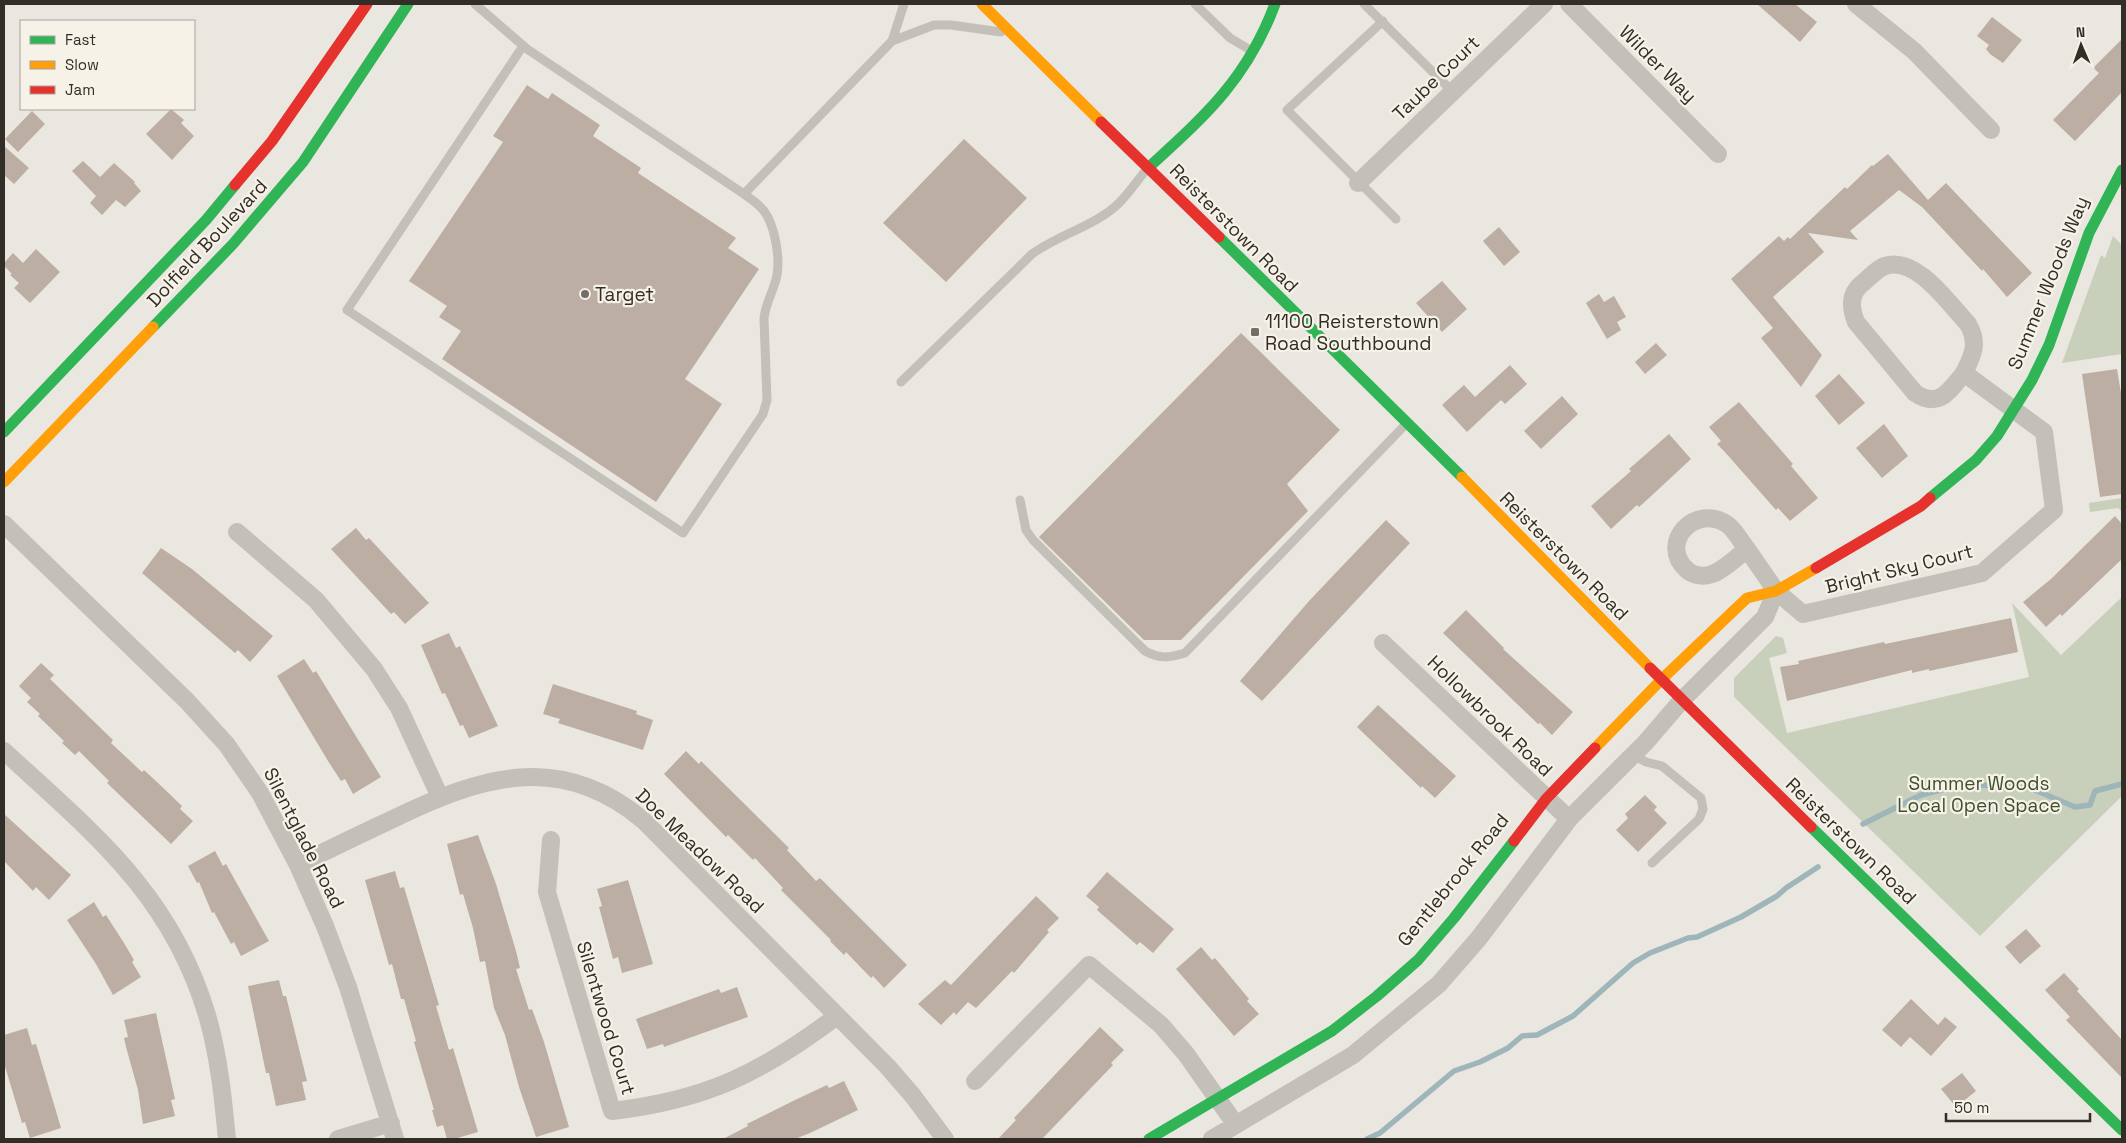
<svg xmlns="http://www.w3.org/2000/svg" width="2126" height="1143" viewBox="0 0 2126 1143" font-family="'Space Grotesk',sans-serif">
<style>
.green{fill:#c8cfbb}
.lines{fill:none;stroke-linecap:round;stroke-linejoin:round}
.stream{stroke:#9eb5ba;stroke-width:5.5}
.building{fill:#bcaea3}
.lane{stroke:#c3bfb9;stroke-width:9}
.street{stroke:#c3bfb9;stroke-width:18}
.fast{stroke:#30b455;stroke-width:11}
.slow{stroke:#ff9f0a;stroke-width:11}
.jam{stroke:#e5322d;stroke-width:11}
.poi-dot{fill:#736e68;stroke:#f7f2e7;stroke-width:2}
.labels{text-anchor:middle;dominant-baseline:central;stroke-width:4.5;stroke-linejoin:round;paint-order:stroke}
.street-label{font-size:19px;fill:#332d28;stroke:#f7f2e7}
.poi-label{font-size:19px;fill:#332d28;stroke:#f7f2e7;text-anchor:start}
.park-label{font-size:19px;fill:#3d4f2e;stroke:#f7f2e7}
</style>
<rect width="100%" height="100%" fill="#eae7e0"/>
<path class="green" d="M2113,236L2122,245V354L2062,363L2101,255L2105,258Z
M2122,498V512L2118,508L2090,512L2089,503Z
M2122,597V796L1980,936L1734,697V678L1776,636L1783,638L1787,653L1769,658L1787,733L2029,677L2012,603L2061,655Z"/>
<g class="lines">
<path class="stream" d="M1863,824L1921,795L1965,784L2030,788L2075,807L2090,805L2095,791L2122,784
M1367,1139L1380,1133L1454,1071L1480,1062L1508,1048L1522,1036L1537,1035L1573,1016L1633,963L1650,953L1688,938L1697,937L1741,917L1777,896L1786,888L1818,867"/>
</g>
<path class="building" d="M1757,4H1795L1817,22L1800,42Z
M1992,17L2022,40L2003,63L1990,54L1986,49L1989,45L1977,36Z
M2122,39V92L2075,141L2053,120L2099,73L2093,68Z
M527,85L548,99L552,93L600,125L593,136L641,168L638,173L736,238L728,248L759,269L685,379L722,404L656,502L442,359L461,331L439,317L447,306L409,281L503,142L493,136Z
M171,109L184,120L181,123L194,136L172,160L146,134Z
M32,111L45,124L18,152L5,139Z
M964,139L1027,198L946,282L883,223Z
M4,146L29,168L14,184L4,175Z
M1888,154L1928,200L1946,183L2032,273L2007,297L1983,269L1982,271L1922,207L1899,190L1850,231L1858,240L1808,233L1824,252L1773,297L1822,355L1801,387L1761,338L1773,328L1731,279L1779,236L1784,241L1788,237L1790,239L1845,187L1847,189L1872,165L1873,166Z
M83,161L100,177L114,163L135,182L134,183L141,191L125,207L116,200L102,215L90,203L96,196L72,171Z
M1499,227L1520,252L1504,266L1483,241Z
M36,249L60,272L30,303L14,288L19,283L10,275L12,274L4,266V263L13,253L23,263Z
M1442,281L1467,309L1442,332L1416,303Z
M1599,294L1604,302L1614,296L1626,317L1617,322L1621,330L1607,339L1586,303Z
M1241,333L1340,430L1287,484L1308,511L1181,640H1144L1039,537Z
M1656,343L1667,355L1645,374L1635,362Z
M1510,365L1527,384L1505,404L1501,400L1467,432L1442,405L1464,385L1475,397Z
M2117,369L2122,399V494L2100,497L2082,374Z
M1839,374L1865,403L1839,425L1815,396Z
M1562,396L1578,414L1541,449L1524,431Z
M1739,402L1793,464L1791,466L1818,498L1790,521L1778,508L1776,510L1724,451L1717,444L1721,441L1709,427Z
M1884,424L1908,456L1882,478L1856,448Z
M1669,434L1691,459L1649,498L1639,507L1637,505L1611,529L1591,506L1631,471L1629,469Z
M2115,516L2122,524V559L2062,616L2060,614L2046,627L2023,602L2051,579Z
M1386,520L1410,543L1262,701L1240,681L1309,601Z
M356,528L366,540L369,538L429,603L405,624L394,612L391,614L331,549Z
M161,548L192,569L273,636L250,662L238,650L235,653L142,573Z
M1466,610L1504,648L1503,649L1573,712L1552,735L1540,723L1538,724L1443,633Z
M2011,618L2018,652L1929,671V669L1912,673V670L1787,701L1780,667L1799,664L1798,661L1884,642L1885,644Z
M449,633L456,648L460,646L498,726L469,738L463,725L460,726L445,693L442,694L421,645Z
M304,659L313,673L316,671L381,777L353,794L345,779L341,781L328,761L277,676Z
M41,663L54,675L50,679L113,740L111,743L142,772L144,770L157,782L182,806L180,809L193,821L171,844L107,783L109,781L79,751L75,755L62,743L64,741L38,716L40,714L27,702L31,698L19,686Z
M553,684L637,711L636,714L653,720L643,750L558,723L560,719L543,714Z
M1378,705L1456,776L1435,798L1422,786L1421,788L1357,727Z
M686,751L699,764L701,761L789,848L787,850L816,881L820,878L907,965L884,988L873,976L871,978L846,952L844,955L830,941L831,940L781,890L783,888L755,858L753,860L728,835L726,837L664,774Z
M1645,795L1657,807L1654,810L1667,823L1638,852L1616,830L1628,818L1625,814Z
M4,814L71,875L49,900L36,887L33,891L4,861Z
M478,835L496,884L516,951L520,968L516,969L529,1010L532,1009L544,1042L569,1127L536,1137L519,1087L505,1035L494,1008L485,961L480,962L473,928L463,894L460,895L447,844Z
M215,851L223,866L226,864L269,941L241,956L234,942L231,944L214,912L212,913L199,882L197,883L188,866Z
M395,871L400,888L404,887L439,1005L436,1006L449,1050L453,1048L478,1132L454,1139H447L443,1125L437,1127L432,1110H434L414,1042L416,1041L404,999H401L392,964L389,965L365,880Z
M1107,872L1174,929L1153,953L1140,942L1137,945L1097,910L1099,907L1086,896Z
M628,880L653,964L622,973L618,957L613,959L599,907L602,906L597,889Z
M1036,896L1059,918L1047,930L1049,932L1014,973L1012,971L976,1008L968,1002L956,1015L954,1012L941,1025L918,1004L945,980L951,985Z
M94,902L103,917L106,915L124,943L134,960L132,962L141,977L113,995L96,964L67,920Z
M2026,929L2041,946L2020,964L2005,947Z
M1201,947L1212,960L1215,958L1249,999L1247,1001L1259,1014L1234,1036L1176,969Z
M2064,973L2079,989L2077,991L2122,1040V1078L2066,1020L2070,1017L2045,990Z
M279,980L283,996H286L307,1081L302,1082L306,1100L276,1106L269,1073H266L248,986Z
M737,987L748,1017L664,1047L663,1044L647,1049L636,1019L719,989L721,993Z
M1911,999L1938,1025L1945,1017L1957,1027L1931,1056L1910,1037L1901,1047L1882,1030Z
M156,1013L175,1099L171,1100L175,1116L143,1124L138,1090L126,1047L124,1038L128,1037L124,1020Z
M1100,1027L1124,1050L1111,1063L1113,1065L1042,1139H998L1016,1120L1014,1118Z
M27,1028L32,1045L36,1044L61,1128L30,1138L25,1122L22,1123L4,1063V1035Z
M1962,1073L1976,1091L1956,1107L1941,1089Z
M844,1081L858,1110L810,1133L795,1139H723L748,1126L747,1124L795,1100L827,1085L829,1088Z"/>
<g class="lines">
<path class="lane" d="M475,4L527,49L744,194L892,41L904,4
M1195,4L1230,38L1252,51
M1364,4L1452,91
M1383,21L1287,110L1396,219
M892,41L934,25H951L1001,32
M523,46L347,310L683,533L763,414L767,400L764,319C765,303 774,291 777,275C780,257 775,226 764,211C759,204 751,199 744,194
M901,382L1032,254C1058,235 1097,225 1119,203C1129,193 1137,181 1146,170
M1020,500L1026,530L1033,540L1145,651C1160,659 1169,658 1185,653L1405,425
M1633,755L1646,762L1662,766L1701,798L1703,809L1699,819L1652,863"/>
<path class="street" d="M1569,4L1718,154
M1856,4L1914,51L1991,130
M1358,183L1544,4
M4,524L187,701L227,745L260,793L298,865L325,926L348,987L395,1139
M237,532L316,600L374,669L399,708L440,797
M1747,549C1741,542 1735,530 1728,525C1696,502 1657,543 1687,570C1693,576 1705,577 1712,574C1724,570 1737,557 1747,549L1776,591L1803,614L1982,573L2054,510L2044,432L1964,373C1949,391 1939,409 1915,393L1856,322C1850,307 1849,293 1864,282C1870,277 1878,268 1885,266C1916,255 1949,304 1968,324C1979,343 1973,355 1964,373
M1383,643L1569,819
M4,751C93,833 171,894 207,1015C219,1056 223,1098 227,1139
M551,840L547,892L612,1111C707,1100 761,1073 837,1016
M298,865C329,849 361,834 393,819C482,776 560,751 643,820L887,1066L913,1096L945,1139
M975,1081L1089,965L1161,1025L1186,1054L1236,1125
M338,1139L391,1123
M1212,1139L1353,1055L1439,984L1479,938L1569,819L1646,742L1682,700L1765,617L1776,591"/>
<path class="fast" d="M1148,168C1206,115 1247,79 1275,4
M1219,237L1462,477
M153,327L233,244L303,162L408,4
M4,432L206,220L235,185
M1930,498L1976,460L1997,436L2032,380L2049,345L2089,233L2122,170
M1811,827L2122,1130
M1149,1139L1332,1031L1377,996L1418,960L1454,918L1514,841"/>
<path class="slow" d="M982,4L1101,122
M1462,477L1650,668
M4,482L153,327
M1595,748L1662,679L1747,598L1776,591L1816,568"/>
<path class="jam" d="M1101,122L1219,237
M235,185L272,141L367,4
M1816,568L1921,506L1930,498
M1650,668L1811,827
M1514,841L1546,799L1595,748"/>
</g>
<g class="poi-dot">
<circle cx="585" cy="294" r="5"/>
<rect x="1250" y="327" width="10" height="10" rx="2.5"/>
</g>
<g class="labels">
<g class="street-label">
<text transform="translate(1658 64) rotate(45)">Wilder Way</text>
<text transform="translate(1436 78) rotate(-44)">Taube Court</text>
<text transform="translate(1234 228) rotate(45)">Reisterstown Road</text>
<text transform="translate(207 243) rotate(-47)">Dolfield Boulevard</text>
<text transform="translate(2048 283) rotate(-68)">Summer Woods Way</text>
<text transform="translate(1564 556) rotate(45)">Reisterstown Road</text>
<text transform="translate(1899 569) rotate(-14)">Bright Sky Court</text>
<text transform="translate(1490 716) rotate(44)">Hollowbrook Road</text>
<text transform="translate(304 838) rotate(63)">Silentglade Road</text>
<text transform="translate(1851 841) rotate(44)">Reisterstown Road</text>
<text transform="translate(700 851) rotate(44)">Doe Meadow Road</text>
<text transform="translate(1453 880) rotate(-51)">Gentlebrook Road</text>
<text transform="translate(606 1018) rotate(73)">Silentwood Court</text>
</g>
<g class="poi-label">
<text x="595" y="294">Target</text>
<text x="1265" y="321">11100 Reisterstown<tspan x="1265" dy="22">Road Southbound</tspan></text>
</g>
<g class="park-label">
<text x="1979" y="783">Summer Woods<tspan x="1979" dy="22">Local Open Space</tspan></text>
</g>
</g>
<rect width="2126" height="1143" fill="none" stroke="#332d28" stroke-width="10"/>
<rect x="20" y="20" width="175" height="90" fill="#f7f2e7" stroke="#a9a39b"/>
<rect x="30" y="36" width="25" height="8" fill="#30b455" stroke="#a9a39b"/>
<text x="65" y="45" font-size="15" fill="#332d28">Fast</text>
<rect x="30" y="61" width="25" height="8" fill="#ff9f0a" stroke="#a9a39b"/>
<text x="65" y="70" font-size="15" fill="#332d28">Slow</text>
<rect x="30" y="86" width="25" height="8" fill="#e5322d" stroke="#a9a39b"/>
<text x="65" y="95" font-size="15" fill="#332d28">Jam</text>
<g transform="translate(2081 45) rotate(358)" stroke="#f7f2e7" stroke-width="4" paint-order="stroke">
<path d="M0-4L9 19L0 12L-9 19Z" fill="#332d28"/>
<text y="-8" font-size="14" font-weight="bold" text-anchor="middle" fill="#332d28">N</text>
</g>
<path d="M1946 1113v8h144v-8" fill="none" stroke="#332d28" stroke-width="2.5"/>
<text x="1954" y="1113" font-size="15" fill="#332d28" stroke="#f7f2e7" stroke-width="4" paint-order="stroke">50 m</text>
</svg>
